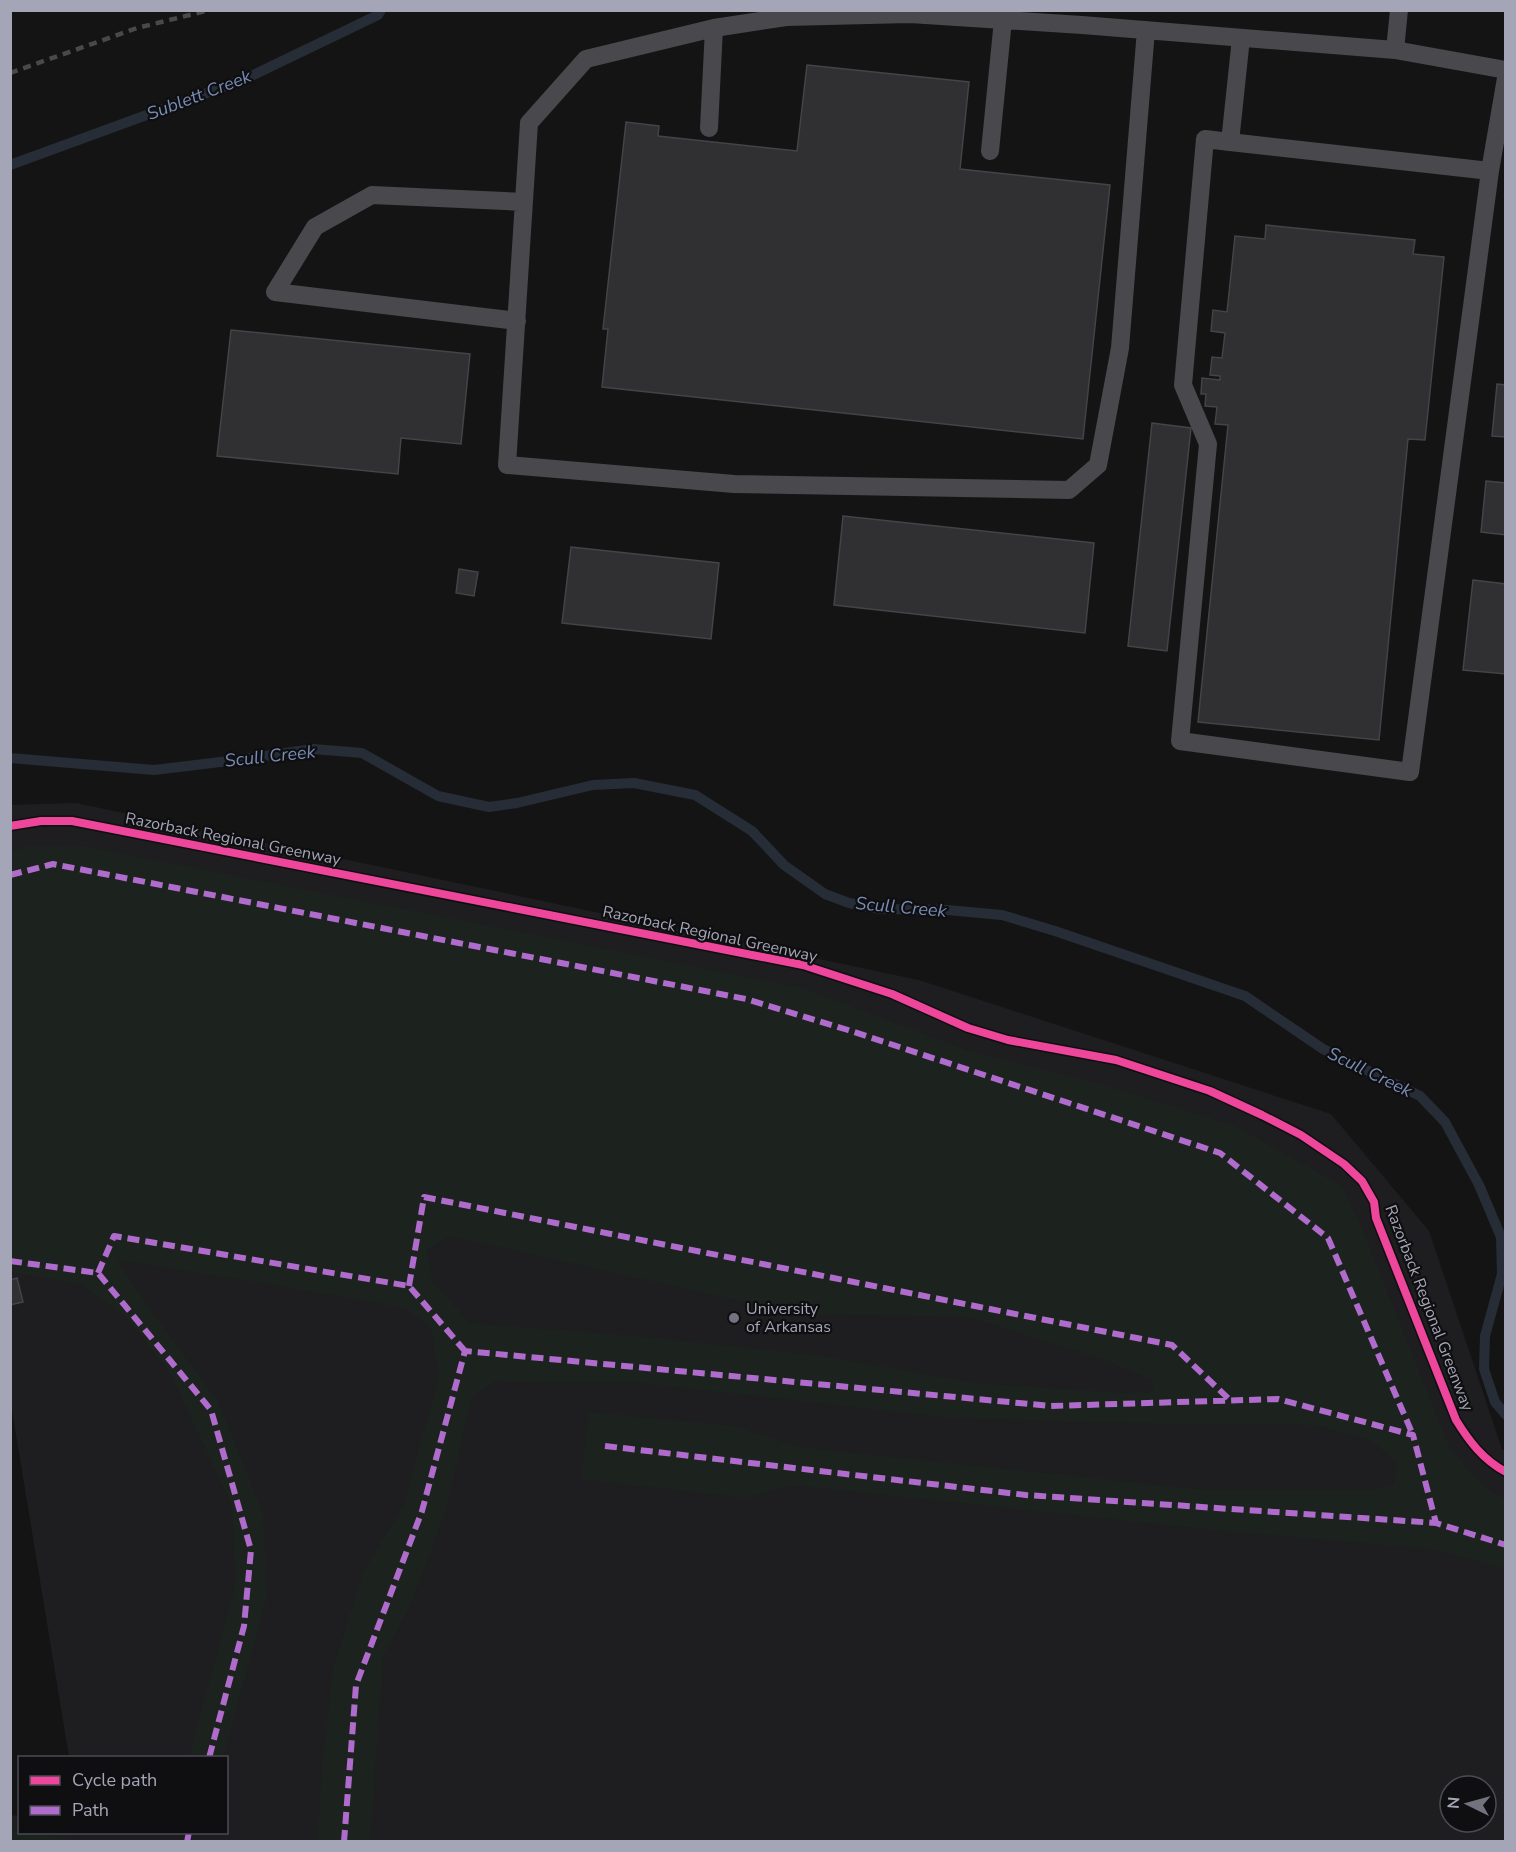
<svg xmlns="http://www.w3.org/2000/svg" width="1516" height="1852" viewBox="0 0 1516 1852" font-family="'Nunito Sans',sans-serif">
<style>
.built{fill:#1e1e20;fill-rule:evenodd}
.green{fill:#1c231e;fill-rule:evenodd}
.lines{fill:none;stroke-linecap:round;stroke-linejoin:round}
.stream{stroke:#272d37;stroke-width:10}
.building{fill:#303032;stroke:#434348;stroke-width:1.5}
.service{stroke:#48484d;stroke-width:18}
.rail{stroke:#49494d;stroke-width:4.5;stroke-dasharray:8 6;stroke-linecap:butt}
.quiet{stroke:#b06ccc;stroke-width:6;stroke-dasharray:12 6;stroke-linecap:butt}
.cycleway-casing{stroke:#0f0e10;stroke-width:11}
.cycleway{stroke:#ed469a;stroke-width:8}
.poi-dot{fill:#72737e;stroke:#0f0e10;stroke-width:2}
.labels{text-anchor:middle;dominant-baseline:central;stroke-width:4.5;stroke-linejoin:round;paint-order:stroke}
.street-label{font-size:16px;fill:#a4a6b7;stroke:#0f0e10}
.poi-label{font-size:16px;fill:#a4a6b7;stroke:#0f0e10;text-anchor:start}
.water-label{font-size:18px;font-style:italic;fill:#788cb5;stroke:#0f0e10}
</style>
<rect width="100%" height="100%" fill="#141414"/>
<path class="built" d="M76,803L919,980L1331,1114L1429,1231L1502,1449L1505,1451V1841H11V1815L19,1816L20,1832H226V1758L69,1757L11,1404L10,805ZM1450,1786H1486V1822H1450Z"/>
<path class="green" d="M30,846L89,847L803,988L969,1051L1104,1085L1235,1126L1342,1186L1364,1234L1450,1449L1488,1490L1505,1499V1569L1432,1549L1223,1531L792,1485L746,1498L581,1479L589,1412L734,1426L799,1447L1206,1490H1370L1394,1485L1397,1463L1371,1440L1315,1425L1167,1424L952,1418L642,1383L496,1381L472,1396L446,1510L411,1604L383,1656L370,1841H317L323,1760L333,1668L364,1571L404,1504L439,1377L432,1329L405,1308L258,1282L117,1260L152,1312L218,1401L263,1514L267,1597L223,1757H189L236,1583L232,1505L169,1371L125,1316L79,1284L11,1272L10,851ZM450,1236L800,1314L969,1317L1108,1361L1153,1380V1392L1122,1393L975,1383L822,1356L646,1337L470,1323L433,1282L426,1250Z
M11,1830L20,1832L85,1841H11Z"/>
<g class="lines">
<path class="stream" d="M10,165L245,79L378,15L381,10
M10,758L154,770L237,760L313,749L362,753L438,796L489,807L517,803L593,785L634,783L695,795L752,831L784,865L825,894L849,903L880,909L947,910L1002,915L1055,931L1245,996L1323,1049L1420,1096L1445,1122L1479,1185L1501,1237L1502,1274L1485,1336L1484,1369L1495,1402L1506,1415"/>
</g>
<path class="building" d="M807,65L969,82L960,169L1110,185L1083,439L602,387L608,329H603L626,122L659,126L658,136L797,151Z
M1266,225L1415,240L1413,254L1444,257L1425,440L1408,439L1379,740L1198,722L1228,425L1215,424L1217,407L1205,406L1206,394H1201L1202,378L1220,380V376L1210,375L1212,357L1222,358L1225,333L1211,331L1213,310L1227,312L1235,236L1265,239Z
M231,330L470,354L461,444L401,438L398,474L217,456Z
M1497,384L1506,385V437L1492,436Z
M1152,423L1191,428L1167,651L1128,646Z
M1486,481L1506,483V535L1481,532Z
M843,516L1094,543L1085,633L834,605Z
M571,547L719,563L711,639L562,623Z
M459,569L478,572L474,596L456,593Z
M1473,580L1506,584V674L1463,670Z
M17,1278L23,1302L10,1305V1280Z"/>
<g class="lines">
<path class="service" d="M1399,10L1395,50L1506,70
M1146,30L1120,348L1098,465L1069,490L734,484L507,465L529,123L586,59L714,28L786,17L910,14L1082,25L1395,50
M1241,38L1230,142L1490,171L1506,78
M709,128L714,28
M1230,142L1205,139L1183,385L1208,444L1180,741L1410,772L1490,171
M990,151L1003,20
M517,321L275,292L315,227L372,195L524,202"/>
<path class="rail" d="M10,73L137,28L210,10"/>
<path class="quiet" d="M10,875L53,864L746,999L848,1030L1220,1153L1328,1238L1413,1435
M10,1261L98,1273L211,1410L251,1550L244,1626L209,1758
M98,1273L114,1236L409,1286L465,1351
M409,1286L424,1197L1172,1345L1230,1400
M605,1446L1026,1495L1436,1523L1506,1545
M187,1842L189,1832
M344,1842L356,1685L422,1511L465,1351L1051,1406L1278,1399L1413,1435L1436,1523"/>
<g class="cycleway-casing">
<path id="cycleway" d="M10,826L41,821H72L803,965L892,994L968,1028L1008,1040L1116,1060L1210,1091L1262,1115L1301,1135L1344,1164L1362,1181L1374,1202L1376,1218L1456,1420C1469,1441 1483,1460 1506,1472"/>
</g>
<use href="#cycleway" class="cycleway"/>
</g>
<circle class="poi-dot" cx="734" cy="1318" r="6"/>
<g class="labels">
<g class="street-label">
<text transform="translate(233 839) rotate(11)">Razorback Regional Greenway</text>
<text transform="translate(710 934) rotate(12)">Razorback Regional Greenway</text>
<text transform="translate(1429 1308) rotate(69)">Razorback Regional Greenway</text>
</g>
<g class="poi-label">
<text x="746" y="1309">University<tspan x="746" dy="18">of Arkansas</tspan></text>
</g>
<g class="water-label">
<text transform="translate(199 95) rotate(-21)">Sublett Creek</text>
<text transform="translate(270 756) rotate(-6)">Scull Creek</text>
<text transform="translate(901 907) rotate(5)">Scull Creek</text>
<text transform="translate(1370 1072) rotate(26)">Scull Creek</text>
</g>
</g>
<rect width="1516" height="1852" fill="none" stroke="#a4a6b7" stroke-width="24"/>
<rect x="18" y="1756" width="210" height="78" fill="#0f0e10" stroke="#4b4b53" stroke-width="1.5"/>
<rect x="30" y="1776" width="30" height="9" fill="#ed469a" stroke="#4b4b53" stroke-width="1.5"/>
<text x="72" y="1786" font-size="18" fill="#a4a6b7">Cycle path</text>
<rect x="30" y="1806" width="30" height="9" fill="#b06ccc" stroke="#4b4b53" stroke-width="1.5"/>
<text x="72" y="1816" font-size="18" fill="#a4a6b7">Path</text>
<g transform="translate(1468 1804) rotate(275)"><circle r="28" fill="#0f0e10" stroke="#4b4b53" stroke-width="1.5"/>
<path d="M0-4.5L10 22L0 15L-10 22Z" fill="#72737e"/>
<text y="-9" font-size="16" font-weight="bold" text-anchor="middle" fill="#a4a6b7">N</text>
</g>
</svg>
